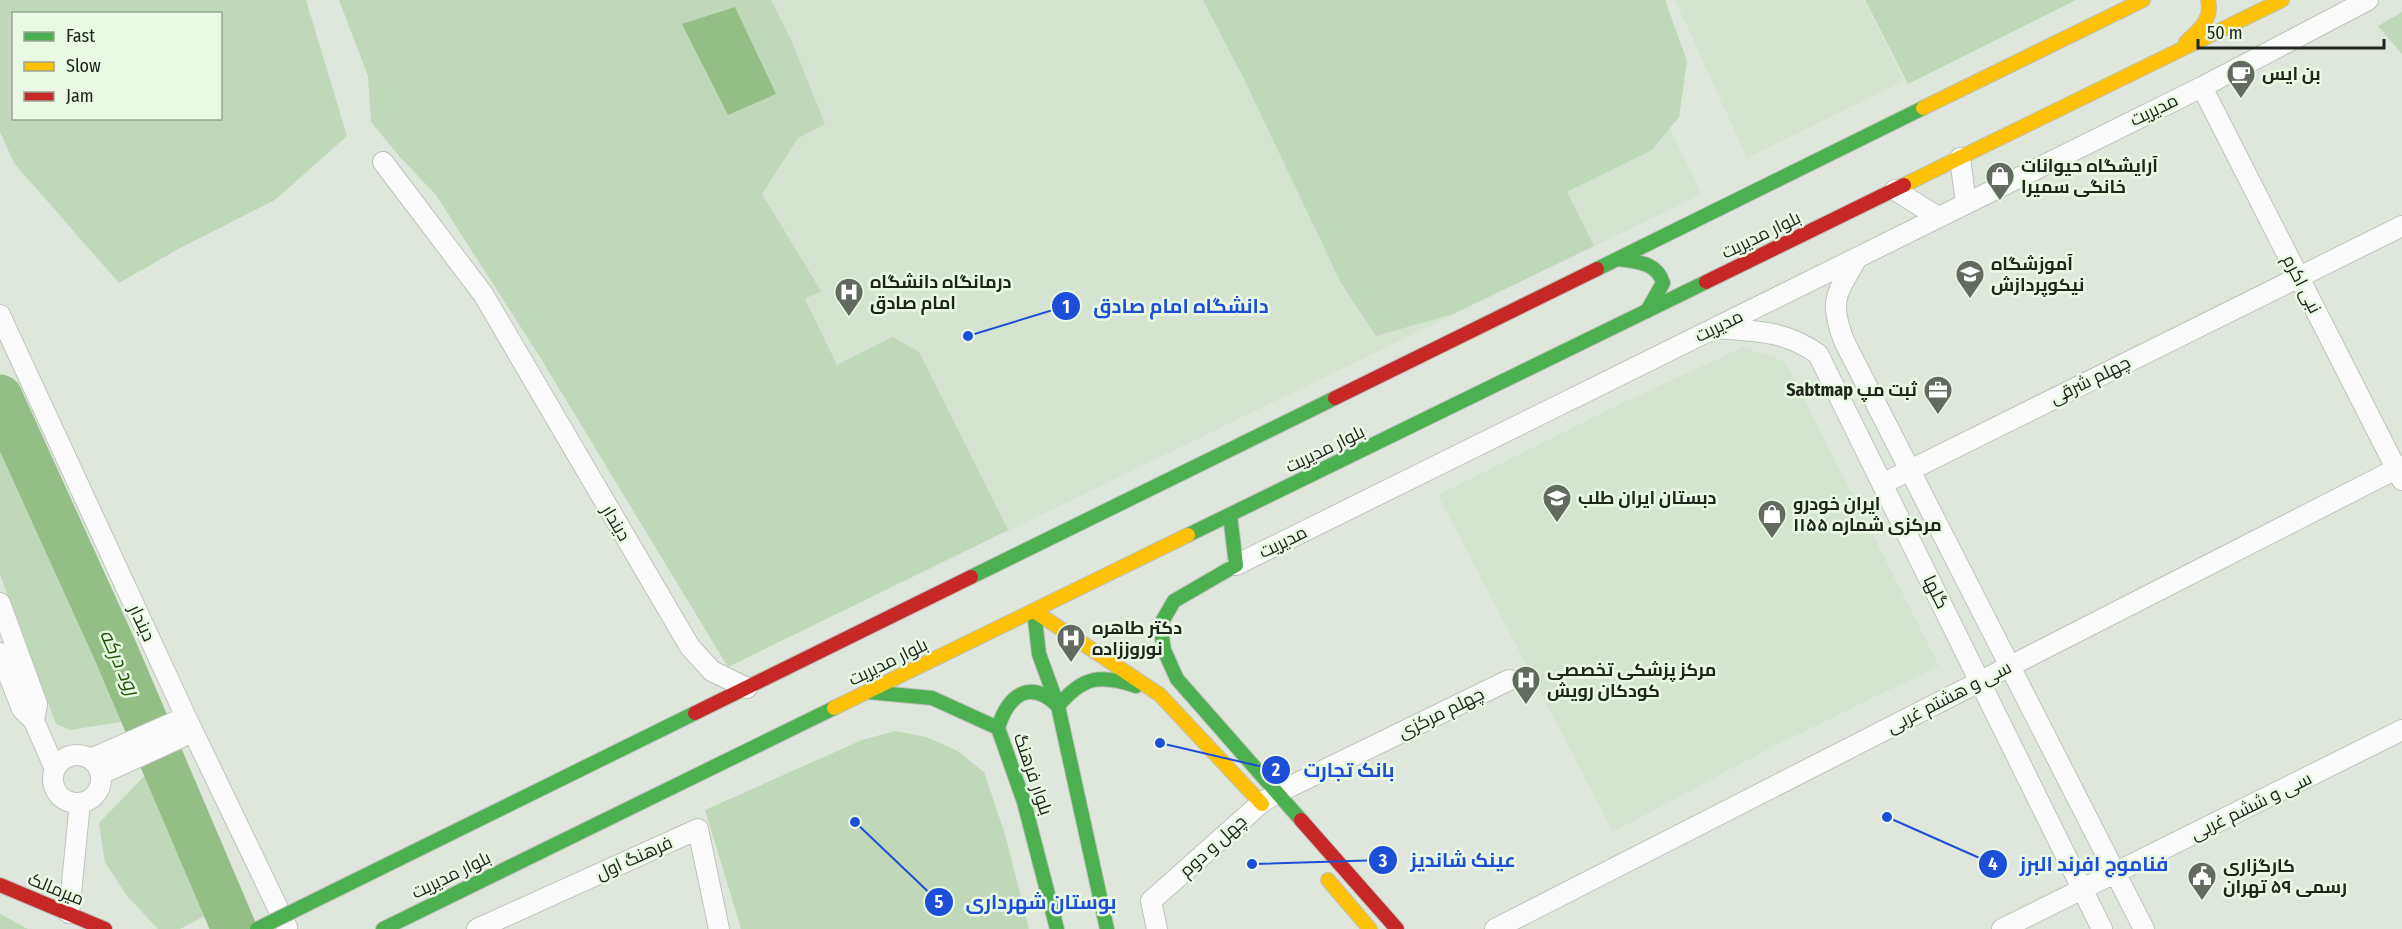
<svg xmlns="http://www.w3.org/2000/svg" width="2402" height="929" viewBox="0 0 2402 929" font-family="'Fira Sans Condensed',Cairo,sans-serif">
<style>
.built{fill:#d5e4d0}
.green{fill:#bfd9b8;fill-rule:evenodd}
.water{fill:#93bf87}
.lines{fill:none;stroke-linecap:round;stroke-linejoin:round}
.river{stroke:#93bf87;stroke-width:45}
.street-casing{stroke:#bdc3bb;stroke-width:22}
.fast-casing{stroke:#bdc3bb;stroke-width:16}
.slow-casing{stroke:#bdc3bb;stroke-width:16}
.jam-casing{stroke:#bdc3bb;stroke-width:16}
.street{stroke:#fafbfa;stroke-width:20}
.fast{stroke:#4caf50;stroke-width:14}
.slow{stroke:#ffc107;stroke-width:14}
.jam{stroke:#c62828;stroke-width:14}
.fast-bridge-casing{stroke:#bdc3bb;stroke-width:16;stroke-linecap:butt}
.fast-bridge{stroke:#4caf50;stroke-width:14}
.labels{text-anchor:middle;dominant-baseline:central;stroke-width:5;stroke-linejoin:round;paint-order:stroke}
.poi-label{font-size:18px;font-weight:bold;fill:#20261e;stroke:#e9f9e4;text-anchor:start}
.street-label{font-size:18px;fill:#20261e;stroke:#e9f9e4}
.water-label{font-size:20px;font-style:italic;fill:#1c5504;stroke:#e9f9e4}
.leader{fill:none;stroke:#1d4ed8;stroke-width:2}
.callout-dot{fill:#1d4ed8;stroke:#e9f9e4;stroke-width:2}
.mark-label{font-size:18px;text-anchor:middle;font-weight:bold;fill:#fff}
.callout-label{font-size:20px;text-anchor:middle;font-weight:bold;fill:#1d4ed8;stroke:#e9f9e4;stroke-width:5;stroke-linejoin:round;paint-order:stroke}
</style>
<rect width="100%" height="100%" fill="#dfe7dc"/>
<path class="built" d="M339,0H1606L1702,194L728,667L540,357L436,195L400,157L371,122L368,76Z
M1675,0H1864L1904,81L1747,158Z
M1743,347L1785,361L1939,666L1776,745L1613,832L1438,495L1603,412Z"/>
<path class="green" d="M0,0H306L347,136L275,200L180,248L119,283L14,163L0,132ZM14,14H220V118H14Z
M339,0H771L792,42L825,124L798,138L762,194L821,291L805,299L837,365L893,337L919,352L1008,530L728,667L540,357L436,195L400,157L371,122L368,76Z
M1203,0H1665L1687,61L1679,117L1652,150L1567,192L1594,246L1453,314L1376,336L1341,283L1244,79Z
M1865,0H2076L1908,84Z
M2402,12V54L2378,26Z
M0,427L77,605L133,720L70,730L56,724L0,575Z
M895,731L926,737L956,750L984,772L1005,834L1029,929H741L705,810L862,740Z
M155,765L218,909L180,929H158L127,896L105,862L99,823Z
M0,914L28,929H0Z"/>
<path class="water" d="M735,7L776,94L728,115L682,24Z"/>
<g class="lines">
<path class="river" d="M0,397L115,650L234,929"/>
<g class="street-casing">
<path id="street" d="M2202,87L2402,480
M1960,158L1966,204
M383,162L483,294L690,647L712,671L747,688
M1895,190L1938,217
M1857,258C1837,294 1828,299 1844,341L2144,929
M0,315L186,717L287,927
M1715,328C1755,331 1784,330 1818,354L2102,929
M1882,484L2402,226
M1236,565L2202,87L2368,0
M0,603L37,704L34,721
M0,653L22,709L34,721L55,769
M53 779a24 24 0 1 1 48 0a24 24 0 1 1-48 0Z
M91,759L186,717
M101,774L193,732
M69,913L80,803
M477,929L698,829L719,929
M1157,929L1151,901L1261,803L1277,793L1509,680
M1495,929L2402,466
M2002,929L2402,730"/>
</g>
<g class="fast-casing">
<path id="fast" d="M1619,259C1637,262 1657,262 1663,283L1647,311
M1597,269L1923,108
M1230,515L1236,565L1174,601L1163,620L1161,630L1164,650L1177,679L1301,820
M1188,535L1706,282
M971,577L1335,398
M1034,611L1039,654L1058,706L1107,929
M868,692L932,698L998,728L1024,802L1057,929
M1058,706C1083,676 1100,674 1136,686
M998,728C1008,695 1030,678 1058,706
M340,888L695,713
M383,929L834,708"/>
</g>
<g class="slow-casing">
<path id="slow" d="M2186,42C2199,30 2213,19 2208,0
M1923,108L2143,0
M1904,185L2282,0
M1034,611L1160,695L1262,804
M834,708L1188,535
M1328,880L1370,929"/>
</g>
<g class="jam-casing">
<path id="jam" d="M1706,282L1904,185
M1335,398L1597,269
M695,713L971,577
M1301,820L1397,929
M0,885L105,929"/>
</g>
<use href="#street" class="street"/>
<use href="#fast" class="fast"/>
<use href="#slow" class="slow"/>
<use href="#jam" class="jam"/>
<g class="fast-bridge-casing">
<path id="fast-bridge" d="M257,929L340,888"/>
</g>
<use href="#fast-bridge" class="fast-bridge"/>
</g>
<defs>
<g id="cafe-pin" transform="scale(1.5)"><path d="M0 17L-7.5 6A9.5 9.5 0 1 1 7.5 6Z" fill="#636a60" stroke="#e9f9e4"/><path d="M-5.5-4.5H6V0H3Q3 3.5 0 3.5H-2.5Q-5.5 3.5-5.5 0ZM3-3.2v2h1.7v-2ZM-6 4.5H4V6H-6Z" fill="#fff"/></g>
<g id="shop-pin" transform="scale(1.5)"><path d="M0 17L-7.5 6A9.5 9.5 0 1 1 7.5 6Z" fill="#636a60" stroke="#e9f9e4"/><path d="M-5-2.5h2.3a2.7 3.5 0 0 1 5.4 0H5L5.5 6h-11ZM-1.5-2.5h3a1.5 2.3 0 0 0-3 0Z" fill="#fff"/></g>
<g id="university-pin" transform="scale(1.5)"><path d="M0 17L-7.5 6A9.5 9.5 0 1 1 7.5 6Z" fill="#636a60" stroke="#e9f9e4"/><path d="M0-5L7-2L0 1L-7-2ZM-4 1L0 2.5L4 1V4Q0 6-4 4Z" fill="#fff"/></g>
<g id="hospital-pin" transform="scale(1.5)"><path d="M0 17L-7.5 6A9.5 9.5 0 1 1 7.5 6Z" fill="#636a60" stroke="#e9f9e4"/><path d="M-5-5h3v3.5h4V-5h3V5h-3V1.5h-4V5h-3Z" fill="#fff"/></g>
<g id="office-pin" transform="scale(1.5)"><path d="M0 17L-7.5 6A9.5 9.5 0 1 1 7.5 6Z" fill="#636a60" stroke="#e9f9e4"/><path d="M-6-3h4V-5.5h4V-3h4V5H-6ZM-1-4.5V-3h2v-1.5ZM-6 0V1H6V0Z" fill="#fff"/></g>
<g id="school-pin" transform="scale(1.5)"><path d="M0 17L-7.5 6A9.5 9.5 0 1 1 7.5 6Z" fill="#636a60" stroke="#e9f9e4"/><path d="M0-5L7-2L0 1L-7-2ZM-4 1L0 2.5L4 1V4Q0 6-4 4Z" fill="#fff"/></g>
<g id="civic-pin" transform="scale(1.5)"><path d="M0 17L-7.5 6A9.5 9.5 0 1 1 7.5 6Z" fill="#636a60" stroke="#e9f9e4"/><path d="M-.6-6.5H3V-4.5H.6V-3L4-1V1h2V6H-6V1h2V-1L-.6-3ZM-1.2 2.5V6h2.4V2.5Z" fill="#fff"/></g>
</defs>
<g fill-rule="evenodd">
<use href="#cafe-pin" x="2241" y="74"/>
<use href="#shop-pin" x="2000" y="176"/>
<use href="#university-pin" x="1970" y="274"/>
<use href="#hospital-pin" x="849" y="292"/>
<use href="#office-pin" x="1938" y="390"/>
<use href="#school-pin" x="1557" y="498"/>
<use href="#shop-pin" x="1772" y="514"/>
<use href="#hospital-pin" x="1071" y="638"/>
<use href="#hospital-pin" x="1526" y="680"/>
<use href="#civic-pin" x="2202" y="876"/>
</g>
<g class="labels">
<g class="poi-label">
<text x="2262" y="74">بن ایس</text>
<text x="2021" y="166">آرایشگاه حیوانات<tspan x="2021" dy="21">خانگی سمیرا</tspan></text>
<text x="1991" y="264">آموزشگاه<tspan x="1991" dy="21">نیکوپردازش</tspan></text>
<text x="870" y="282">درمانگاه دانشگاه<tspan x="870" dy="21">امام صادق</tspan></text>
<text x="1917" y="390" text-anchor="end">Sabtmap ثبت مپ</text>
<text x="1578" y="498">دبستان ایران طلب</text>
<text x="1793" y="504">ایران خودرو<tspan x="1793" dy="21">مرکزی شماره ۱۱۵۵</tspan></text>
<text x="1092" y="628">دکتر طاهره<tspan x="1092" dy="21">نوروززاده</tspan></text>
<text x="1547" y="670">مرکز پزشکی تخصصی<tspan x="1547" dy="21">کودکان رویش</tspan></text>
<text x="2223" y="866">کارگزاری<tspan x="2223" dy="21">رسمی ۵۹ تهران</tspan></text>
</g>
<g class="street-label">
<text transform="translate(2154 110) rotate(-26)">مدیریت</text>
<text transform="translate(1761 235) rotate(-26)">بلوار مدیریت</text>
<text transform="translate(2302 284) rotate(63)">نبی اکرم</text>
<text transform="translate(1719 326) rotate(-26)">مدیریت</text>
<text transform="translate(2090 380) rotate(-26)">چهلم شرقی</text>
<text transform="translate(1325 449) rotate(-26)">بلوار مدیریت</text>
<text transform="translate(616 523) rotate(59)">دیندار</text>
<text transform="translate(1283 542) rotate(-26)">مدیریت</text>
<text transform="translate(1936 592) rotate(64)">گلها</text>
<text transform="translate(142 623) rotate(65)">دیندار</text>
<text transform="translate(888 662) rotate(-26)">بلوار مدیریت</text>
<text transform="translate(1949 697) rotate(-27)">سی و هشتم غربی</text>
<text transform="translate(1441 713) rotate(-26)">چهلم مرکزی</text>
<text transform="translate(1033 774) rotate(71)">بلوار فرهنگ</text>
<text transform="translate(2251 806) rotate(-26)">سی و ششم غربی</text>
<text transform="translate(1213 846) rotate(-42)">چهل و دوم</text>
<text transform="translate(634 858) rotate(-24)">فرهنگ اول</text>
<text transform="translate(451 875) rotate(-26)">بلوار مدیریت</text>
<text transform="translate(56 889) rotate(22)">میرمالک</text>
</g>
<g class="water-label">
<text transform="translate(120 662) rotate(66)">رود درکه</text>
</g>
</g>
<path class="leader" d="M968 336L1066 306M1160 743L1276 770M1252 864L1383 860M1887 817L1993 864M855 822L939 902"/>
<g class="callout-dot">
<circle cx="968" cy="336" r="6"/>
<circle cx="1160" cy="743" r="6"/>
<circle cx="1252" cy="864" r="6"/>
<circle cx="1887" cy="817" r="6"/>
<circle cx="855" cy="822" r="6"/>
<circle cx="1066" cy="306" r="15"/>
<circle cx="1276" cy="770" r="15"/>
<circle cx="1383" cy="860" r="15"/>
<circle cx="1993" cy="864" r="15"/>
<circle cx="939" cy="902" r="15"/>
</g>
<g class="mark-label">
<text x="1066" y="313">1</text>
<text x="1276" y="776">2</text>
<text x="1383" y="867">3</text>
<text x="1993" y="870">4</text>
<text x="939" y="908">5</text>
</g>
<g class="callout-label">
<text x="1181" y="313">دانشگاه امام صادق</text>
<text x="1349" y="777">بانک تجارت</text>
<text x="1463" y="867">عینک شاندیز</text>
<text x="2094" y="871">فناموج افرند البرز</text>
<text x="1041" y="909">بوستان شهرداری</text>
</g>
<rect x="12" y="12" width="210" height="108" fill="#e9f9e4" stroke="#99a595" stroke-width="1.5"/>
<rect x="24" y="32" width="30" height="9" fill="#4caf50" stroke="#99a595" stroke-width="1.5"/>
<text x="66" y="42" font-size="18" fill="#20261e">Fast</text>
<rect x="24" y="62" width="30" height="9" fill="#ffc107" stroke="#99a595" stroke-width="1.5"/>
<text x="66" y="72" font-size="18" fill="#20261e">Slow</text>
<rect x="24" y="92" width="30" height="9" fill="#c62828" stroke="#99a595" stroke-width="1.5"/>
<text x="66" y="102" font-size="18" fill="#20261e">Jam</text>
<path d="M2198 39v9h186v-9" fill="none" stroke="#20261e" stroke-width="3"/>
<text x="2207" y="39" font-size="18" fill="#20261e" stroke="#e9f9e4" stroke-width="4.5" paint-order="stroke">50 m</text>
</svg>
